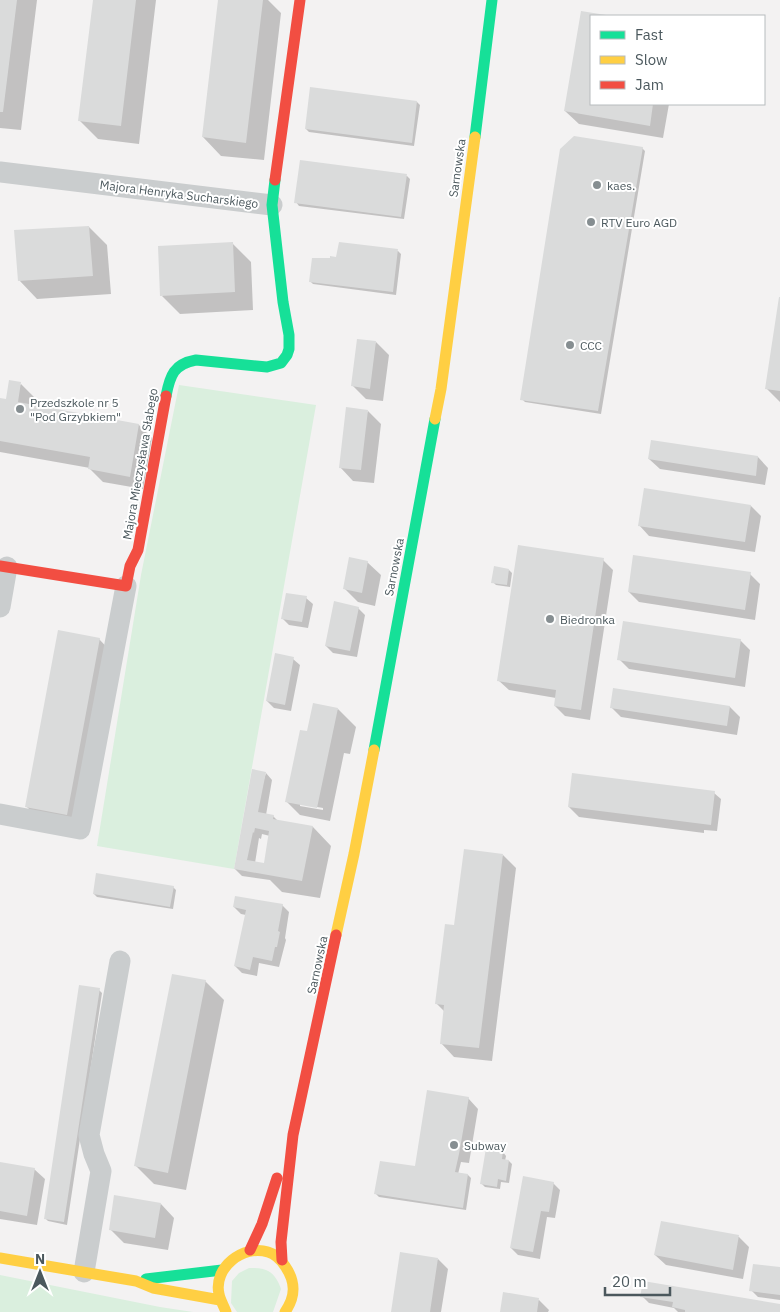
<svg xmlns="http://www.w3.org/2000/svg" width="780" height="1312" viewBox="0 0 780 1312" font-family="'IBM Plex Sans',sans-serif">
<style>
.green{fill:#daefde}
.shadow{fill:#0003;fill-rule:evenodd}
.building{fill:#dadbdb;fill-rule:evenodd}
.lines{fill:none;stroke-linecap:round;stroke-linejoin:round}
.street{stroke:#cacdce;stroke-width:21}
.fast{stroke:#16e098;stroke-width:11}
.slow{stroke:#ffcf43;stroke-width:11}
.jam{stroke:#f24e42;stroke-width:11}
.poi-dot{fill:#868e91;stroke:#fff;stroke-width:2}
.labels{text-anchor:middle;dominant-baseline:central;stroke-width:4;stroke-linejoin:round;paint-order:stroke}
.street-label{font-size:12px;fill:#4b585d;stroke:#fff}
.poi-label{font-size:12px;fill:#4b585d;stroke:#fff;text-anchor:start}
</style>
<rect width="100%" height="100%" fill="#f3f2f2"/>
<path class="green" d="M179,385L316,405L234,869L97,846L141,575Z
M249,1268C267,1267 275,1272 281,1289L273,1312H237L231,1303L232,1281L239,1273Z
M0,1275L160,1307L193,1312H0Z"/>
<path class="shadow" d="M0,0H37L21,130L0,128Z
M94,0H156L139,144L98,139L80,121Z
M219,0H268L281,13L264,160L221,156L203,137Z
M582,12L605,16H591V104H669L663,138L579,124L565,111Z
M417,102L420,105L414,146L309,132L306,129Z
M642,148L645,151L601,414L525,402L522,399Z
M407,176L410,179L404,219L299,206L296,202Z
M89,227L107,245L111,294L37,299L19,280Z
M232,243L251,262L253,310L180,314L162,296Z
M398,251L401,254L396,295L313,284L310,281L331,259Z
M780,298V402L767,389Z
M376,342L389,355L383,401L366,399L353,386Z
M21,384L34,397L32,406L139,425L152,438L143,489L103,482L90,469V468L0,452V400L7,401Z
M368,411L381,424L374,483L353,481L340,467Z
M652,441L758,457L768,468L765,485L660,469L649,459Z
M751,506L761,516L755,552L649,536L639,525Z
M603,560L613,570L590,720L565,716L555,706L556,698L509,690L498,680Z
M367,562L381,575L375,606L358,602L345,589Z
M509,570L512,573L510,587L496,585L493,582Z
M750,574L760,584L755,620L639,602L629,592Z
M306,598L313,604L308,628L289,625L282,618Z
M358,608L365,615L357,657L333,653L326,646Z
M99,639L117,658L85,832L45,825L27,807Z
M740,640L750,650L745,687L629,669L619,659Z
M293,659L300,665L291,711L274,708L267,701Z
M611,707H730L740,717L737,735L621,717Z
M338,709L356,727L350,754L344,753L330,821L300,815L287,802L311,734ZM300,804L323,808V810L300,806Z
M266,773L272,780L266,815L273,816L278,821L313,827L331,846L320,898L282,892L270,880L242,876L235,869ZM262,834L270,836L265,864L255,863L259,838L261,839Z
M714,793L721,799L717,831L704,830V833L579,817L569,807Z
M503,855L516,868L492,1061L454,1057L441,1043L445,1012L436,1003L455,927Z
M173,887L176,890L173,909L97,897L94,894Z
M282,905L289,912L285,938L286,940L279,967L259,963L257,976L242,973L235,966L246,915L241,914L234,907Z
M205,981L224,1000L186,1190L154,1184L135,1165Z
M99,990L102,993L67,1225L48,1221L45,1218Z
M468,1098L478,1109L469,1163L461,1162L458,1174L468,1175L471,1178L466,1210L379,1197L376,1194L416,1167Z
M503,1152L506,1156L505,1161H509L512,1164L509,1183L501,1182L500,1189L485,1187L482,1184Z
M0,1163L34,1169L45,1179L37,1225L0,1219Z
M553,1183L560,1190L555,1218L547,1217L540,1259L518,1255L511,1248Z
M161,1204L174,1218L168,1250L124,1243L110,1229Z
M662,1222L739,1237L749,1247L743,1279L666,1265L655,1255Z
M438,1259L448,1269L441,1312H392Z
M780,1269V1300L758,1297L751,1290Z
M642,1296L780,1305V1312H678L674,1308L649,1303Z
M539,1300L549,1310L548,1312H501Z"/>
<path class="building" d="M0,0H17L3,112H0Z
M93,0H136L121,126L78,121Z
M218,0H263L246,143L202,137Z
M581,11L606,15V16H591V104H653L650,126L564,111Z
M310,87L417,101L412,143L305,129Z
M574,136L643,147L598,411L520,400L560,149Z
M300,160L407,174L401,217L294,203Z
M89,226L93,276L18,281L14,230Z
M233,242L235,292L160,296L158,246Z
M339,242L398,249L393,292L309,282L312,258H330V256L336,257Z
M779,297H780V391L765,389Z
M357,339L376,341L370,389L351,386Z
M9,380L21,382L18,402L139,424L130,477L88,469L90,457L0,441V398L6,399Z
M346,407L368,410L361,470L339,468Z
M651,440L758,456L756,476L648,459Z
M644,488L751,505L745,542L638,526Z
M518,545L604,558L581,710L554,706L556,690L497,681Z
M633,555L751,572L745,610L628,592Z
M349,557L368,561L362,593L343,589Z
M494,566L509,569L507,585L491,583Z
M286,593L307,596L302,622L281,619Z
M334,601L359,607L350,651L325,646Z
M623,621L741,639L735,678L617,660Z
M58,630L100,638L67,815L25,807Z
M275,653L294,657L285,705L266,701Z
M613,688L730,706L727,726L610,708Z
M313,703L338,708L317,808L285,802L300,730L307,731Z
M252,769L266,772L258,812L274,815L273,819L313,826L302,881L234,869ZM255,828L269,831L264,863L247,860L253,832L254,833Z
M572,773L715,791L711,825L568,807Z
M464,849L503,854L479,1048L440,1044L444,1005L435,1004L445,924L454,925Z
M96,873L174,886L170,907L93,894Z
M235,896L283,904L278,931L280,932L277,947H275L272,961L253,957L250,970L234,966L246,910L233,907Z
M172,974L206,980L168,1173L134,1166Z
M79,985L100,988L64,1222L44,1219Z
M427,1090L469,1097L459,1154L455,1172L468,1174L463,1208L374,1194L380,1161L415,1166Z
M486,1148L503,1151L502,1159L509,1160L506,1181L498,1179L497,1187L480,1184Z
M0,1162L35,1168L27,1216L0,1211Z
M523,1176L554,1182L549,1212L541,1211L533,1252L510,1248Z
M114,1195L161,1203L155,1238L109,1230Z
M661,1221L739,1235L733,1270L654,1255Z
M400,1252L438,1258L430,1312H391Z
M753,1264L780,1267V1295L749,1291Z
M643,1281L780,1304V1312H685V1310L672,1307L673,1302L640,1297Z
M503,1292L539,1298L537,1312H500Z"/>
<g class="lines">
<path class="street" d="M0,172L272,205
M0,607L7,567
M0,814L80,829L126,586
M84,1272L101,1171L94,1154L89,1135L120,961"/>
<path class="fast" d="M475,137L492,0
M166,396C170,375 174,364 196,360L267,367L281,363L287,355L289,349V335L283,302L272,205L275,180
M374,750L435,419
M146,1279L222,1270"/>
<path class="slow" d="M435,419L441,389L475,137
M336,935L354,854L374,750
M0,1258L136,1281L153,1288L220,1300
M226,1312C224,1306 220,1300 219,1294C213,1268 243,1244 268,1252C275,1254 281,1260 285,1266C296,1282 296,1296 285,1312"/>
<path class="jam" d="M275,180L300,0
M0,566L126,586L130,566L138,550L166,396
M250,1250L262,1224L277,1178
M282,1260L281,1242L293,1135L336,935"/>
</g>
<g class="poi-dot">
<circle cx="597" cy="185" r="5"/>
<circle cx="591" cy="222" r="5"/>
<circle cx="570" cy="345" r="5"/>
<circle cx="20" cy="409" r="5"/>
<circle cx="550" cy="619" r="5"/>
<circle cx="454" cy="1145" r="5"/>
</g>
<g class="labels">
<g class="street-label">
<text transform="translate(457 168) rotate(-82)">Sarnowska</text>
<text transform="translate(179 194) rotate(7)">Majora Henryka Sucharskiego</text>
<text transform="translate(140 464) rotate(-80)">Majora Mieczysława Słabego</text>
<text transform="translate(394 567) rotate(-79)">Sarnowska</text>
<text transform="translate(317 965) rotate(-78)">Sarnowska</text>
</g>
<g class="poi-label">
<text x="607" y="185">kaes.</text>
<text x="601" y="222">RTV Euro AGD</text>
<text x="580" y="345">CCC</text>
<text x="30" y="402">Przedszkole nr 5<tspan x="30" dy="14">"Pod Grzybkiem"</tspan></text>
<text x="560" y="619">Biedronka</text>
<text x="464" y="1145">Subway</text>
</g>
</g>
<rect x="590" y="15" width="175" height="90" fill="#ffffff" stroke="#b7bcbe"/>
<rect x="600" y="31" width="25" height="8" fill="#16e098" stroke="#b7bcbe"/>
<text x="635" y="40" font-size="15" fill="#4b585d">Fast</text>
<rect x="600" y="56" width="25" height="8" fill="#ffcf43" stroke="#b7bcbe"/>
<text x="635" y="65" font-size="15" fill="#4b585d">Slow</text>
<rect x="600" y="81" width="25" height="8" fill="#f24e42" stroke="#b7bcbe"/>
<text x="635" y="90" font-size="15" fill="#4b585d">Jam</text>
<g transform="translate(40 1272)" stroke="#ffffff" stroke-width="4" paint-order="stroke">
<path d="M0-4L9 19L0 12L-9 19Z" fill="#4b585d"/>
<text y="-8" font-size="14" font-weight="bold" text-anchor="middle" fill="#4b585d">N</text>
</g>
<path d="M605 1287v8h65v-8" fill="none" stroke="#4b585d" stroke-width="2.5"/>
<text x="612" y="1287" font-size="15" fill="#4b585d" stroke="#ffffff" stroke-width="4" paint-order="stroke">20 m</text>
</svg>
